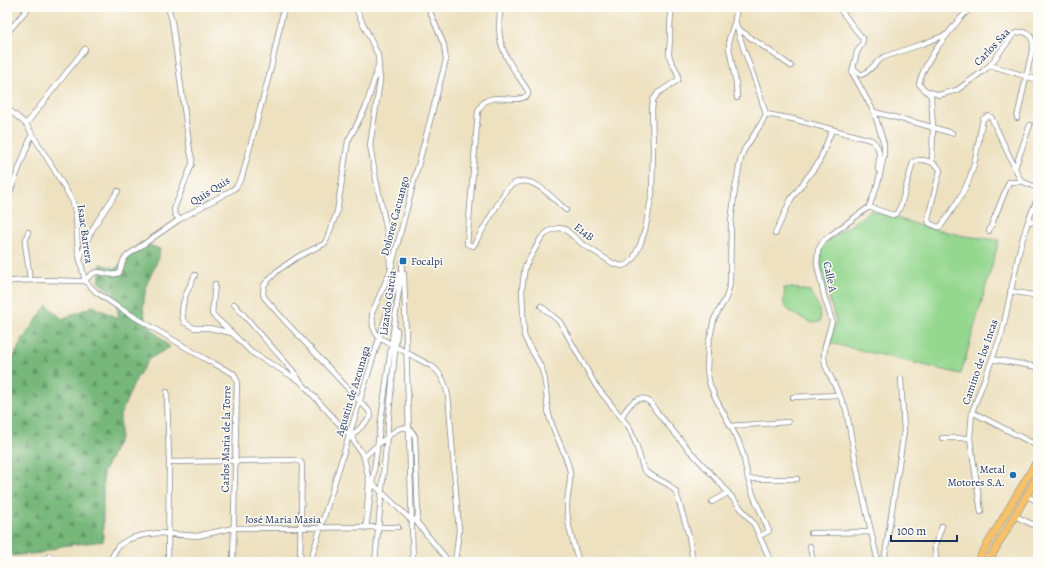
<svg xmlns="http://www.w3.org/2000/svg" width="1045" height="569" viewBox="0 0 1045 569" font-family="Alegreya,serif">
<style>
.green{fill:#94d78f;stroke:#588376}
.forest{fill:url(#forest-firs);stroke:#49746c}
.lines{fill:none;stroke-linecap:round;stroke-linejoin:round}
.minor-casing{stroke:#84888f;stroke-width:6}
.trunk-casing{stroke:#84888f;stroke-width:8}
.minor{stroke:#fff;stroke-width:4.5}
.trunk{stroke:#f5c16b;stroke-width:7}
.poi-dot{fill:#1f6fb2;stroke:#fdfcf7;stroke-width:1.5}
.labels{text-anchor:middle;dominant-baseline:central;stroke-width:3;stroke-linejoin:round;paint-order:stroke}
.street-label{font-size:11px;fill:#1b2f5e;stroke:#fdfcf7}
.poi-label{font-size:11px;fill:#1b2f5e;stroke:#fdfcf7;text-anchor:start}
</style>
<defs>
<pattern id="forest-firs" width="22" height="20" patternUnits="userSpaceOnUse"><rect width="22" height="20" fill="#77b87a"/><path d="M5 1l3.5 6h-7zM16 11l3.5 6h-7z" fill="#619667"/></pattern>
</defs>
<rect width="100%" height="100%" fill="#fdfcf7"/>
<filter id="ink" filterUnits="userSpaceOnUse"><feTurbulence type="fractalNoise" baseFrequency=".025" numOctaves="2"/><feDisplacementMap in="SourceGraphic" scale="8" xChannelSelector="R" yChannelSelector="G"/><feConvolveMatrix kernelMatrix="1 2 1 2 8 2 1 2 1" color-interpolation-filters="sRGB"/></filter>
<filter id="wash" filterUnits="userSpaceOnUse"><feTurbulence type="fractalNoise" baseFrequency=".012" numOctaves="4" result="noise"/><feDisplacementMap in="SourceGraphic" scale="16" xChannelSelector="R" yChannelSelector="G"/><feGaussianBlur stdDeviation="0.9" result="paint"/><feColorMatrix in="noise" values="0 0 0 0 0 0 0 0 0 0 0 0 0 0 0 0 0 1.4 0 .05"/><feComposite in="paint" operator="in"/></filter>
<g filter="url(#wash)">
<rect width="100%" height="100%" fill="#ede1c0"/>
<path class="green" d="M870,210L922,226L964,236L999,240L961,374L830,343L836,321L828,295L821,266V250L828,241L862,217Z
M784,288H792L809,291C816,301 823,309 820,322C819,322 814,323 814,323C806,321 786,311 784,304C783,298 786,293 784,288Z"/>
<path class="forest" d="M141,242L160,249L158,259L146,286L143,308L146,323L170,347L149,359L136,379L120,415V438L103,473V541L61,546L41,553L7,556V545L11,541L7,532V371L22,340L47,305L62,319L93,306L119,319L115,294L99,283L101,264L116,269Z"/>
</g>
<g filter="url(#ink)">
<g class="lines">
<g class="minor-casing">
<path id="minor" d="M168,7L172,21L190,151L192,159V164L174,209L175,215L180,219
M355,7L378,55L380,81L370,145L376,180L385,221L389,244L390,266
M428,7L444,45L446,60L390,272L372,313L373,327L378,337L433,367C444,376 448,391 449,405L459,531L455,562
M500,7C500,17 498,28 500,38C503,57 518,75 528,91V95C512,107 487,86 478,112L467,244L473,246L475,243L506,190C528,167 549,195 566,210
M737,7L735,19L737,28L744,50L756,83L766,114L793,119L871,140C882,147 879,158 878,170
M838,7L863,39L862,44L857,52L852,72L874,112L884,144V155L878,183L869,207L824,240L818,250L817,264L824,296L832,321L825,346L824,357L825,365L846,409L859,479L878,562
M735,21L729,39V48L736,83L737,98
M737,28L791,66
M7,33L29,7
M990,65L1038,80
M853,68L861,75C869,73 875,62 884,57L922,44L948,34
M928,91L939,95L957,90L982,72L990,65L1014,34C1025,29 1033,34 1033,46L1017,118
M7,108L26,124L55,171L73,202L76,216L78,251L85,281L96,292L118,307L207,360L234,374L237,381L233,562
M874,112L921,124L952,133
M7,117L10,111
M26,124L85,49
M932,163L933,127L931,96L919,84C925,60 943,40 958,21C962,16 967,12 971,7
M1015,168L1030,125
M7,200L32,134
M869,207L893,215L897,213L901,205L913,162C921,157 936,162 940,170L928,218L929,223L938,227L941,226C953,209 966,191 972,171C977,155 979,136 983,119L988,116L991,117L1021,181L1038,188
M1028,221L1038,223
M989,231L1009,182H1018L1021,181
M28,232L25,243L30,279
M775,234L791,199L819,162L832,130
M80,259C88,232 102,214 118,191
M404,274L413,562
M195,275C188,289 178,307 184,322L194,328H209L232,333L251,352L298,380
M85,281C99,262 105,280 119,273L124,259L128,255L180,219L232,190L236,187L242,177L271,68L284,7
M7,282C33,278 59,281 85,281
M215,284L212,314L231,332
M1010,291L1038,296
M234,304L293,371L300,381L351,437L364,457L369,481L366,528L403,261
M541,306L560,322L596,386L629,427L636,444L643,468L647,473L669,485L676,492L689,536L693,562
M992,359L1038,367
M167,392L169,462L168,562
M793,397L839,395
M972,412L1038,446
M621,418C630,401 644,388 656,411L689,450L720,483L754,524L771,562
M730,426L788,422
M351,437L371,417L369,411L285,321L264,297L263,293L264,285L277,271L299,256L324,244L326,241L337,212L348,141L366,107L379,63
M942,438H970
M364,457C371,451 394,429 401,428C408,426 413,431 415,437L418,514L417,519L415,520H411L372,483
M169,462L295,460L301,462L302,465L300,562
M748,479H797
M1027,496L1035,500L1038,503
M712,502L728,493
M981,512L970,438L972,412L1002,333L1020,248L1028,221L1038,197
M1015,516L1038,527
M415,520L449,562
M811,533L871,532
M760,536L769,531L754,497L748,479L743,454L738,440L715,397L710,385L707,371L708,346L714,319L726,298L730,284L731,222L735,189L741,158L744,150L761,124L766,114
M810,546L813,562
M43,562L49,556L55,559L56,562
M109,562L118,546L129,539L143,535L158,533L197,536L233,528L398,527
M310,562L399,274
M375,562L397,330
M579,562C573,543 567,525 567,506C567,494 571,484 570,472C566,452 554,435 549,415C545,399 548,382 541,367C536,356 528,347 524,335L522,289L525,267L541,238L549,231L558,228L565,229L581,243L614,264L622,266L628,264L633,259L640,245L645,230L652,194L653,148L652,110L653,100L658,93L678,80C680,71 670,64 669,54C669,49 670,43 670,38C670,28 670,18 672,7
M884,562L904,431L901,379
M936,562L935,545L942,526"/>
</g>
<g class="trunk-casing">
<path id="trunk" d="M977,562L1038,459
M988,562L1038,476"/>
</g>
<use href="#minor" class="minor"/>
<use href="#trunk" class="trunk"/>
</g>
</g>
<g class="poi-dot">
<rect x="399" y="257" width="8" height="8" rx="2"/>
<circle cx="1013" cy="475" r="4"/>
</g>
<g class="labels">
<g class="street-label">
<text transform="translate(992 47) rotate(-47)">Carlos Saa</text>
<text transform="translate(210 191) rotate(-32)">Quis Quis</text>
<text transform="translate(395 216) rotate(-75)">Dolores Cacuango</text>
<text transform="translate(584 232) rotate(37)">E14B</text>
<text transform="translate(85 234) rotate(82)">Isaac Barrera</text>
<text transform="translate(830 277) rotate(78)">Calle A</text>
<text transform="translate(388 303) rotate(-82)">Lizardo Garcia</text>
<text transform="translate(980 362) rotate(-71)">Camino de los Incas</text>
<text transform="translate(353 391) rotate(-73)">Agustin de Azcunaga</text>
<text transform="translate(226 439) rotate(-89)">Carlos Maria de la Torre</text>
<text x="283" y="519">José Maria Masia</text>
</g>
<g class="poi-label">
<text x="411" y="261">Focalpi</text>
<text x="1005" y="469" text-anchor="end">Metal<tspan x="1005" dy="13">Motores S.A.</tspan></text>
</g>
</g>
<rect width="1045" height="569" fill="none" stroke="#fdfcf7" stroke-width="24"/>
<path d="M891 535v6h66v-6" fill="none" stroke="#1b2f5e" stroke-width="2"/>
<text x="897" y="535" font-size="12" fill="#1b2f5e" stroke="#fdfcf7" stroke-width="3" paint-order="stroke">100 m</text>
</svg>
